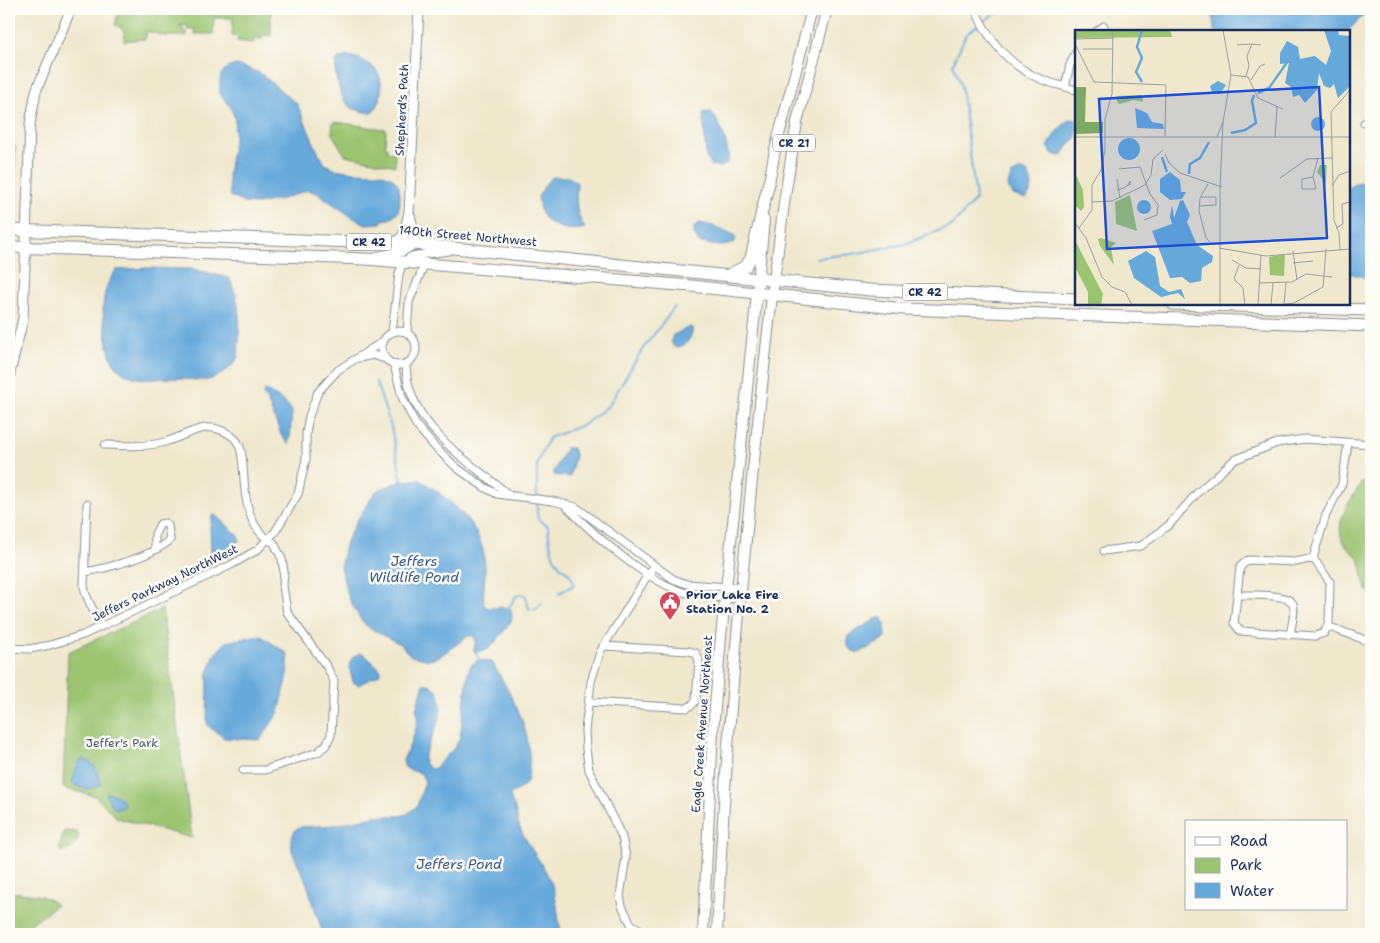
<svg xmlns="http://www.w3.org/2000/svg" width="1380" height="943" viewBox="0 0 1380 943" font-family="'Shantell Sans',sans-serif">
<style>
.green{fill:#9bc471;stroke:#5b7a68}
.forest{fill:#7caa63;stroke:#4c6c60}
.water{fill:#66a9db;stroke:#406c9c}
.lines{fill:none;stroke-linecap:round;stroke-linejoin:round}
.stream{stroke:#66a9db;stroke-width:2}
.minor-casing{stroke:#868c96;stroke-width:9}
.tertiary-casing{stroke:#868c96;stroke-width:11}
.secondary-casing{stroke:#868c96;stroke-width:12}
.primary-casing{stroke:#868c96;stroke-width:12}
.trunk-casing{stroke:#868c96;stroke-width:13}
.minor{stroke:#fff;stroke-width:7}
.tertiary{stroke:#fff;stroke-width:9}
.secondary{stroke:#fff;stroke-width:10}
.primary{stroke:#fff;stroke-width:10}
.trunk{stroke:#fff;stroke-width:11}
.labels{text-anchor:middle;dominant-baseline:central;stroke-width:5;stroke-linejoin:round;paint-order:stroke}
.shield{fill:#fdfcf7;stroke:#5f6c8c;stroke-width:1}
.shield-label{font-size:11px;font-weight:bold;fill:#1b2f5e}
.street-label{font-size:12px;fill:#1b2f5e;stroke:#fdfcf7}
.poi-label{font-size:12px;font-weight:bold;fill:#1b2f5e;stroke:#fdfcf7;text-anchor:start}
.park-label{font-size:12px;fill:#415c64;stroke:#fdfcf7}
.water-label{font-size:14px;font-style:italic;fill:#355a8a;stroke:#fdfcf7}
.inset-river{fill:none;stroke:#66a9db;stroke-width:2.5}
.inset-road{fill:none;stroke:#9b9ea1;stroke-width:1}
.view{fill:#1d4ed8;fill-opacity:0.15;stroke:#1d4ed8;stroke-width:2.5}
.inset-edge{fill:none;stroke:#1b2f5e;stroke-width:2.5}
</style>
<rect width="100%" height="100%" fill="#fdfcf7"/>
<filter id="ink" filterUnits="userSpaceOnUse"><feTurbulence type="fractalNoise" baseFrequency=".02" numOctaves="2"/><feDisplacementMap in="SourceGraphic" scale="10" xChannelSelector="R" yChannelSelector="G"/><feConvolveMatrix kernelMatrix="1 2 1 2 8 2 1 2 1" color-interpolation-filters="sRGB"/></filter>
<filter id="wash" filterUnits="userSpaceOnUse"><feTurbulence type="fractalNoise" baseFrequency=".0096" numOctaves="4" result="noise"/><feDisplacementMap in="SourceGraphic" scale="20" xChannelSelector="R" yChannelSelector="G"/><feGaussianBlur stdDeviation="1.12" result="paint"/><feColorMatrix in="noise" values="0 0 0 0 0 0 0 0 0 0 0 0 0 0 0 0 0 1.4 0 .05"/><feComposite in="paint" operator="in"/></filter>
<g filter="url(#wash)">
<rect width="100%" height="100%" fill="#f0e8cd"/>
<path class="green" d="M115,9H271V36L263,35L262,39H254L253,43L237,41L238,37L232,36L233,18H214L213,34H195V29H187V25H179L183,26V30L187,33V36H164L147,31L145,39L124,41C126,32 123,28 115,25L119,10Z
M333,122C351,123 368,128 386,129L385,147H387L388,152H395V166L345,155L332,134Z
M1371,481V595C1362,585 1364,574 1360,562C1358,555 1349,551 1345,544C1331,524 1351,501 1361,483Z
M162,609L192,838L117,818L95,796L63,788L68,652Z
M64,831L78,832C80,843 72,851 61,852L59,849Z
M9,892C23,894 46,893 56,905L32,923L29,934H9Z"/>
<path class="forest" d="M9,145L15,146V214H9Z"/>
<path class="water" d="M1212,9H1366L1365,14L1348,31H1214Z
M349,56C369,61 384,70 381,93C380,102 378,107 371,113C363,112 354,110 348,105C340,99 332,67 337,59Z
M237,65L260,73L297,104L317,150L325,164L334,169L355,172L380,173L393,178L399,186L400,203L398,212L389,219L383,220L381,223L366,224L352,217L317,193L308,190L282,199L257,204L244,203L230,196L228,174L234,139L235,118L229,105L220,94C220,77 218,69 237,65Z
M711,112C721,124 730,147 728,163L721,167L711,165L706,157L703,113Z
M1072,119L1076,120V140L1070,143L1062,156L1052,154L1048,148C1053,135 1059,126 1072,119Z
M1021,170L1027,172C1033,184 1034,189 1026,199L1013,195L1007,188L1011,175Z
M553,177H569L577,183C576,201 575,213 585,228C570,232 548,228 541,213C539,208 539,202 538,197L547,182Z
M1359,182L1371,185V276L1364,277L1349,273V187Z
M699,223C711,225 726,229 736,237L735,242C724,249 711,245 699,242L694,234V227Z
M147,268L193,269L229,278C240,300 240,318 239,341C238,346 239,352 238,357C234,367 219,377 208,380C200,381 181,378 170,378C152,379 131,382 117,367C108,358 107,339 105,327C101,305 103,287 116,270Z
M690,327L693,329C691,340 685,348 674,347L671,341L673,335Z
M265,390C274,396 288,401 292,412L290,437L288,444L281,435L270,407L263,394Z
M566,448H573L575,455L570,477L554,475V471Z
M419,479C447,497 479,521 484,556C487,573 482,589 484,606C493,611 503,604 512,610C511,613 512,616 512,618C511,624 492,647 487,650C483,651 479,650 475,653L474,649L476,640L473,636H468L443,654L431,660L411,656L400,644L369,628L361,620L349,599L340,567L346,542L357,520L376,491L398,482Z
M215,515L237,534L240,540L217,553H211L210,527L212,516Z
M878,618H882L885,624V639L859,653L851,650L847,645L849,635Z
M260,635L288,654V675L279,712L260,740L224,738L207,725L208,673L215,654L226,642Z
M360,653L364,654L381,670L380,674L358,685L353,682C350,670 345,659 360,653Z
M478,660L492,662C511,695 532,728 529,767C528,772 529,778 526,783C523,788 516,791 510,794C510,801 515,806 516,813C519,837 539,856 549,878C559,896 556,915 562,934H323L307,884L292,851L291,840L295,830L301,827L336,825L375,816H400L407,814L417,806L425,782L421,773L407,769L404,766L403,760L410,745L417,725L418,716L416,709L424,684H429L437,690C448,712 434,729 427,749C426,752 423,757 424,760C424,764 428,767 431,769L435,768L455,747L460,738L468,673L471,665Z
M82,759C96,763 97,770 101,784C89,791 84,790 72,783L78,763Z
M107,793C116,793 121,798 125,805L120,809L114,808L106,796Z"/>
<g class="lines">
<path class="stream" d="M816,258L852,254L905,244L953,225L976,199L961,86L953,64L966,34L994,14L1008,9
M376,382L391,427L402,481
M559,593L574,585C572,570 563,572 556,561C550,550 549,538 548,526L538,519L537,512V469L538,461L549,438L585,424L609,405L642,350L675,307
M508,609L516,596L523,594L526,597L529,609H536L542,603
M476,652L479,661"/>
</g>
</g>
<g filter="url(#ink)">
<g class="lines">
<g class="minor-casing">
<path id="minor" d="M975,9C987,37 1007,63 1036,77C1048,83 1063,86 1076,90
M1097,31L1104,26
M1065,87L1070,65L1076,52
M1364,123L1371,125
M382 348a17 17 0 1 1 34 0a17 17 0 1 1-34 0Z
M392,332L399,274L403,262L412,256L449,251
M407,333L409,302L425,263
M359,358L373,355L385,359
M406,364C406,424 467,460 508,494
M394,365L402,397L416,425L434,446L457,468L484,487L497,494L553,501L576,507L673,579L687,584L741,588
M105,445C125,446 146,447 165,442C179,438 192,430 205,428C215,426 230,433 236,440C242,447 242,458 243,466C245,493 245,529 274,543L282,559L284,572L283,586L287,612L327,667L334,681L331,735L326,745L318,752L265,770H243
M87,504L84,586L86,595L101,627
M566,506C595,536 646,581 686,593C703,598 722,597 740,599
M1104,551L1141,546L1169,525L1198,492L1234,460L1277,443L1305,439L1371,444
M1313,558L1330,582L1329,623L1324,633L1315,636L1240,631L1234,623L1240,567L1248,560L1296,562Z
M1313,558L1326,515L1342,484L1348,443
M85,572C108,568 153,556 170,540L168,526L165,523L160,524L155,534V550
M1237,595C1249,595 1288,593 1293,604C1296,609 1291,628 1290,635
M1327,626L1371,642
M9,648L30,649L50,645L83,635L231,565L257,550L275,532L298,494L306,459V434L309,416L318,392L338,370L382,342
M589,702L687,708L692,705L696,700L699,660L696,653L689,651L603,646
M646,933L631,924L622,906L620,896L626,857L622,837L589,770L586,749L585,730L591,682L600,652L654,565"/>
</g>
<g class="tertiary-casing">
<path id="tertiary" d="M394,243L403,236L409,212L419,9
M377,257L403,251L414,244V231L410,215
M9,377L23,319L30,124L36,91L71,9"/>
</g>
<g class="secondary-casing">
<path id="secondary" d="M703,934L713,730L721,637L757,293
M717,934C726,721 748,508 772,296"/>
</g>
<g class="primary-casing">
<path id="primary" d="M768,188L775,150L812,9
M757,293L764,220
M772,296L785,196L797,122L827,9"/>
</g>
<g class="trunk-casing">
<path id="trunk" d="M9,230L414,244L870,290L1076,299
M9,247L366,259L691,286L904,309L1371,326
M730,274L746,266L751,258L769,182
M1173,304L1371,310"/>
</g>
<use href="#minor" class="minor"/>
<use href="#tertiary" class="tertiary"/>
<use href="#secondary" class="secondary"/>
<use href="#primary" class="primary"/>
<use href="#trunk" class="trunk"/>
</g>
</g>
<defs>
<g id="civic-pin" transform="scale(1.125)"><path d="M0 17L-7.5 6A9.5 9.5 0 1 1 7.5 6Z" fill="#d1495b" stroke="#fdfcf7"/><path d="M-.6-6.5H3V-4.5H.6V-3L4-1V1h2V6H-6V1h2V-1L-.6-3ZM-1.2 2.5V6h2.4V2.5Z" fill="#fff"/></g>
</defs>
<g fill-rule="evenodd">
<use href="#civic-pin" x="670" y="602"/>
</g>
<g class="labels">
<g class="shield">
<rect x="773" y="134.5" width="42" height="17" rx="4"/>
<rect x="346.5" y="233.5" width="45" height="17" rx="4"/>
<rect x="902.5" y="283.5" width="45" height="17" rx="4"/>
</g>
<g class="shield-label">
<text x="794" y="143">CR 21</text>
<text x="369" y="242">CR 42</text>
<text x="925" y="292">CR 42</text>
</g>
<g class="street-label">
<text transform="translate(402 110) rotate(-87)">Shepherd's Path</text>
<text transform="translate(468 236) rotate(5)">140th Street Northwest</text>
<text transform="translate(165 583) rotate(-26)">Jeffers Parkway NorthWest</text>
<text transform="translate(702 724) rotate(-86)">Eagle Creek Avenue Northeast</text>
</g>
<g class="poi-label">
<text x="686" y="595">Prior Lake Fire<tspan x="686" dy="14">Station No. 2</tspan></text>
</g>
<g class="park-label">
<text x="122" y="743">Jeffer's Park</text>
</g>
<g class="water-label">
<text x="414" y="561">Jeffers<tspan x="414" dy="16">Wildlife Pond</tspan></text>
<text x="459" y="864">Jeffers Pond</text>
</g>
</g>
<g transform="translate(1075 30)">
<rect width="275" height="275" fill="#f0e8cd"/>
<path d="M0,0H95L97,7L0,8ZM62,65H67L68,72L59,70L44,74L41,69L42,66ZM245,135H252L251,153L242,142ZM0,143L8,160L9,177L6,181L0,175ZM55,165L62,201L41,194L40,172ZM26,208L41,213L36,217L39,235L25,216L23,209ZM0,210L28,264L26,275H13V262L0,237ZM210,224L209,246L195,245L194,227Z" fill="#9bc471"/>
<path d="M0,57H11L10,92H28V103L0,104Z" fill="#7caa63"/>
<path d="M249,0H263L264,5L275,6V56L263,68L259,54L255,58L249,56L244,43L242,60L230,73L224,65L218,67L216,57L210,53L214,33L205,34V23L212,11L223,17L225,29L240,26L251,35L256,21ZM143,51L151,55L145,64L137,62L135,56ZM60,78L72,83L77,92L88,94L89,99L62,98ZM236 94a7 7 0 1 1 14 0a7 7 0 1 1-14 0ZM43 119a11 11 0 1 1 22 0a11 11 0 1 1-22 0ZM95,142L105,150L106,162H111L107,169L95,170L85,162V149ZM62 177a7 7 0 1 1 14 0a7 7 0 1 1-14 0ZM108,170L115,185L112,192L122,215L138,226L137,232L127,238L126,251L115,253L107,247L95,248L77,201L97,194L95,187L97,175L99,188L105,171ZM71,221L80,227L85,256L94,262L106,259L110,269L103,263L86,267L59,248L53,231Z" fill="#66a9db"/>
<path class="inset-river" d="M67,0L62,17L67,28L61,42L67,52M183,63L194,58L213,31M156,103L170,100L181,93L177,71L179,65M87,127L92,142M114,144L115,134L125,128L134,112"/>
<path class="inset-road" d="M0,9L38,8M0,14L19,52L91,55L90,106M162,15L177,14M8,19H38M156,45L173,47L183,68L208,79M171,46L174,36L172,26L177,14L186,15M176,50L185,36L190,34M0,107H275M142,107L148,92M200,108L202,77M90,124L94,133L105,143L147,157M44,139L65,137L75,164L83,175L82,185L69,190M238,147L227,149V159H241L238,147L243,128M205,148L232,129L257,128M42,149L45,168M133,154L125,168L124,181L131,208L135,212M257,156L264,145L275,141M42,160L49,158L53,155H55V151L53,155M17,172L37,171L70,155L76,145L78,129L88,120M124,176L141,175V167H126M0,193L11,208L27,247L37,257L50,262L57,275M4,198L17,180V155L26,140L30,120V89L37,64L38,0M261,198L268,194L267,174L275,172M144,218L191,226L275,219M265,220L264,203L259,190L256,82L275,60M218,221L222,250M157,230L171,238L186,239M218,233L238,231M164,235L159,249L168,258L170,275M184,253L217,252L231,244L257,247M209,274L211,253M145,275V158L148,92L156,45L148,0M183,275L186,225M196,275L198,253M203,275L219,273L248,257L251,219"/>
<path class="view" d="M244,57L252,208L32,219L24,69Z"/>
<rect width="275" height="275" class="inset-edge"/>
</g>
<rect width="1380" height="943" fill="none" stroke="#fdfcf7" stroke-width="30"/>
<rect x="1185" y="820" width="162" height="90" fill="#fdfcf7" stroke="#a3aaba"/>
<rect x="1195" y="837" width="25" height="8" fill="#ffffff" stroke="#a3aaba"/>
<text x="1230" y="846" font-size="15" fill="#1b2f5e">Road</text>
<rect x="1195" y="858" width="25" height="15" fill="#9bc471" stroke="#a3aaba"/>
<text x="1230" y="870" font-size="15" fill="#1b2f5e">Park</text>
<rect x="1195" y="883" width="25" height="15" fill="#66a9db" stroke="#a3aaba"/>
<text x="1230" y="896" font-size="15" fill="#1b2f5e">Water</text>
</svg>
